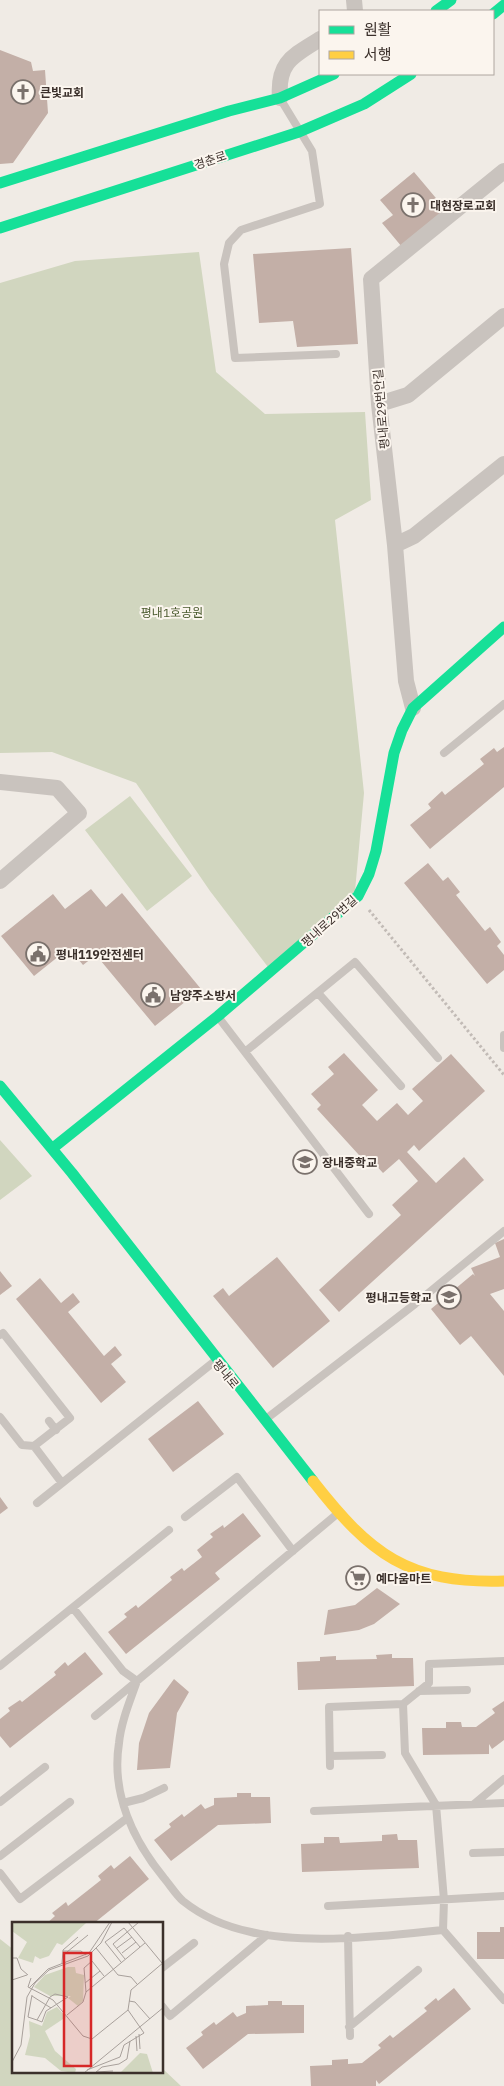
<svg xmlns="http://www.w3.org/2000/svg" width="504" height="2086" viewBox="0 0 504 2086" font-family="'IBM Plex Sans','Noto Sans KR',sans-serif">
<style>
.green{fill:#d1d6bf}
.building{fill:#c3afa7}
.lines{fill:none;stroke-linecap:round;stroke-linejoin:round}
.path{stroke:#c2bbb6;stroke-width:3;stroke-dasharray:2.5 2.5;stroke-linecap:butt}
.lane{stroke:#c9c3be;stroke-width:8}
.street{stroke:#c9c3be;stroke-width:16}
.fast{stroke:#16e098;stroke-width:11}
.slow{stroke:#ffcf43;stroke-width:11}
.labels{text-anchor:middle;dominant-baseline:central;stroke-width:4;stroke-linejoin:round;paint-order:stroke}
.poi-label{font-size:12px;font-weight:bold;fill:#3b302b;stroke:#fbf5ee;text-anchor:start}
.street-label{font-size:12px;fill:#3b302b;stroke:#fbf5ee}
.park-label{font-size:12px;fill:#4a5a2e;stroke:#fbf5ee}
.inset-road{fill:none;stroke:#a8a09b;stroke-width:1}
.view{fill:#d62828;fill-opacity:0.15;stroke:#d62828;stroke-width:2.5}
.inset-edge{fill:none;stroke:#3b302b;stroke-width:2.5}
</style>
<rect width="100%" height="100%" fill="#f0ebe5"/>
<path class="green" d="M199,252L216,372L265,414L365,412L371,500L335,520L364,793L355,891L268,967L210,891L136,783L52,752L0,753V283L75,261Z
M130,796L192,876L147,911L85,830Z
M0,1140L32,1176L0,1200Z
M0,1939L14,1950V2072H162L163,2069L181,2086H0Z"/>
<path class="building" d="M0,50L31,62L33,71L45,70L48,113L13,163L0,164Z
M414,172L446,210L402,247L382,223L393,215L380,200Z
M351,248L358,344L297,347L293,321L259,323L253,254Z
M504,747V787L430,849L410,825L431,808L428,804L442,791L445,795L484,764L480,759L494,748L497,752Z
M428,863L443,881L448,877L460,892L456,895L485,931L490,927L501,942L497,946L504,955V970L487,984L404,883Z
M91,889L106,907L122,893L201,989L155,1026L96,955L83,965L69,948L34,976L1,936L53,894L65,909Z
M344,1053L378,1090L362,1105L377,1121L397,1103L408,1115L423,1101L412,1089L451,1054L485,1091L419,1151L414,1145L407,1152L436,1183L464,1157L484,1180L339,1312L319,1290L401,1215L392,1205L418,1181L399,1159L383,1173L373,1162L369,1166L317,1109L321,1105L311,1094L334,1074L328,1067Z
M504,1239V1289L490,1294L504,1311V1376L471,1336L460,1345L431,1309L473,1274L475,1276L471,1268L500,1257L495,1243Z
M277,1257L330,1321L273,1368L213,1296L223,1288L229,1296Z
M0,1271L12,1286L0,1295Z
M40,1278L61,1303L73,1293L80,1302L68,1312L104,1356L115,1346L122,1355L111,1364L126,1382L101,1403L16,1299Z
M198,1401L224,1434L173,1472L148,1439Z
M0,1497L8,1508L0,1514Z
M243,1513L261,1536L215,1573L220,1579L126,1654L108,1632L127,1617L124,1614L136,1605L138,1608L172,1580L170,1577L182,1568L184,1571L202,1557L197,1550L213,1537L210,1534L223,1525L224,1528Z
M377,1588L400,1604L374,1624L359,1630L324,1635L328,1610L355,1605Z
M85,1652L103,1674L10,1748L0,1736V1719L10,1711L8,1708L20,1700L22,1702L56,1675L54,1672L65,1662L68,1666Z
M392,1654V1658H413L414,1686L298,1690L297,1662L320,1661V1657L336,1656V1660L377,1659L376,1655Z
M174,1679L189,1692L177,1713L170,1768L137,1770L139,1743L149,1713Z
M504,1701V1740L492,1749L489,1744V1754L423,1755L422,1728H446V1722H461L462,1727H476L495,1713L492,1709Z
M237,1793H251V1797H270L271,1823L218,1825L171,1861L154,1840L171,1827L169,1824L182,1814L184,1817L201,1804L205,1809L214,1805V1798L237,1797Z
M397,1834L398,1840H417L419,1868L302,1872L301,1844L324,1843V1837H339L340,1843L382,1841V1835Z
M130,1856L149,1879L93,1924H46L55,1916L52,1913L66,1902L68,1906L101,1880L98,1876L111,1865L114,1869Z
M500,1927H504V1959H477V1932H500Z
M454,1988L471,2009L379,2084L376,2080V2086H311L310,2066L332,2065V2060L348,2059V2064L362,2063L381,2048L378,2045L390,2035L393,2038L427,2011L424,2008L436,1998L438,2001Z
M268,2001H282V2005H304V2033L248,2034L203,2069L186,2048L203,2035L201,2032L214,2022L216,2025L233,2012L237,2017L246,2013V2006L268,2005Z"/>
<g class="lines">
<path class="path" d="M369,910L504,1075"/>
<path class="lane" d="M281,100L312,151L320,204L241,230L229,243L224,264L235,358L336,354
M444,753L504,704
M318,993L401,1086
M219,1018L369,1214
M504,1035V1048
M246,1051L355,962L438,1058
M0,1335L3,1333L70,1418L34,1446L22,1445L0,1417
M266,1419L415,1304L504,1231
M49,1421L56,1430
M34,1446L62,1483
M37,1503L215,1361
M185,1517L237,1477L293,1551
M73,1608L123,1671L137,1681C130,1701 121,1722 119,1743C111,1793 133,1840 164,1878C170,1885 176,1895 183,1901C203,1917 227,1927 251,1932C305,1945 388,1936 443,1930L504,2000
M0,1666L169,1530
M419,1691L467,1690
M95,1716L337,1514
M330,1756L382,1755
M330,1766L329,1707L403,1704
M0,1802L45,1767
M123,1803L143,1798L164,1788
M474,1804L504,1779
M314,1811L504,1803
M473,1853L504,1852
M0,1856L70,1802
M0,1873L20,1899L126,1819
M328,1906L504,1896
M443,1930L444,1900L436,1805L405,1753L403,1704L429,1683V1664L504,1661
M348,1936L350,2036
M162,1968L194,1943
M162,2006L170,2016L267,1935
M349,2027L418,1970"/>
<path class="street" d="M354,0L355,11
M280,98C277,62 293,56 320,39
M379,404L408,395L504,316
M395,545L414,536L504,464
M413,708L406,681L395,545L379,404L371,279L504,171
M0,782L57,788L79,813L0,881"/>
<path class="fast" d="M436,11L451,0
M493,14L504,5
M0,183L229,111L280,98L334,74
M0,228L299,132L364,104L411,74
M0,1086L72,1173L313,1481
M53,1148L218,1016L358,896L369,874L376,851L394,753L402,730L413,708L504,627"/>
<path class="slow" d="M313,1481C370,1554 408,1584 504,1581"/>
</g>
<defs>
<g id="church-ring" transform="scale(1.25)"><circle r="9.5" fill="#fbf5ee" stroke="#7a716c" stroke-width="1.5"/><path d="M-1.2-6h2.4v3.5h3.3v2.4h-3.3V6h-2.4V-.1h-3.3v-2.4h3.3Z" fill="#7a716c"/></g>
<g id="civic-ring" transform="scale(1.25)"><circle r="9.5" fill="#fbf5ee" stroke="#7a716c" stroke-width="1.5"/><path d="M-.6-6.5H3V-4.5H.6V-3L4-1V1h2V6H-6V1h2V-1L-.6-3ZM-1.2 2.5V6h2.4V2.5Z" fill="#7a716c"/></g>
<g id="school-ring" transform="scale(1.25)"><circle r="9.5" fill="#fbf5ee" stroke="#7a716c" stroke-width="1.5"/><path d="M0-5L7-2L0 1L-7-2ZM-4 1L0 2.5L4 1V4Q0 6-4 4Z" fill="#7a716c"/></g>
<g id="supermarket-ring" transform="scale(1.25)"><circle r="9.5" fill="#fbf5ee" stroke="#7a716c" stroke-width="1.5"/><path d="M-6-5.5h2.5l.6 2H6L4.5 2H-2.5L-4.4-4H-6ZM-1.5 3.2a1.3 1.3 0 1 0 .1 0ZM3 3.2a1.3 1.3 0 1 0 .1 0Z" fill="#7a716c"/></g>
</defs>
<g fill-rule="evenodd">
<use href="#church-ring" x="23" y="92"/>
<use href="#church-ring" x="413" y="205"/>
<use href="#civic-ring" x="38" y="954"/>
<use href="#civic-ring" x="153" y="995"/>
<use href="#school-ring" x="305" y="1162"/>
<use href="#school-ring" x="449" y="1297"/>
<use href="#supermarket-ring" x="358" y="1578"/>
</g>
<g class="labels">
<g class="poi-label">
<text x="40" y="92">큰빛교회</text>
<text x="430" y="205">대현장로교회</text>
<text x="56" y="954">평내119안전센터</text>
<text x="170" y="995">남양주소방서</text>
<text x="322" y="1162">장내중학교</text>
<text x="432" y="1297" text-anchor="end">평내고등학교</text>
<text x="376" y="1578">예다움마트</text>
</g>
<g class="street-label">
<text transform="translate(210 160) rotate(-18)">경춘로</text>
<text transform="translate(381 409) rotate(-95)">평내로29번안길</text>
<text transform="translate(329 921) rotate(-42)">평내로29번길</text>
<text transform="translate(226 1374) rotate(51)">평내로</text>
</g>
<g class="park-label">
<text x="172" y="612">평내1호공원</text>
</g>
</g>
<g transform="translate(12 1922)">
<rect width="151" height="151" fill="#f0ebe5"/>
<path d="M0,0H74V1L50,23L45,21L37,34L28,37L23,34L21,41L6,36L15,20L0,9ZM56,45H63L64,51L72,53L71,79L66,84L56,76L59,74H38L22,65L33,53ZM45,85L54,95L33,109L43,129L64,147L63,151L49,149L33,136L13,133L18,114L17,99L30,104L35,90ZM128,131L135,132L141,151H108Z" fill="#d1d6bf"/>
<path class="inset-road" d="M116,0L150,41M84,26L106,53L119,55L125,62M105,26L120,15M51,29H69L74,33M55,30L76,13M110,31L124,20M0,36H5L9,47L16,53M113,37L101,22L127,0M109,40L93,20L112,6L128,25M50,42L51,28L66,15M19,56L16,65L41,78L71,114L80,117L116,88L119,68L152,40M0,58L15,53M73,61L88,49M17,66L36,47L77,31L98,0M74,70L72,46L80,39L92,54M20,73L16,95L25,98L38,75L43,72L56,75L34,89L30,100L25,98M20,74L39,86M117,79L123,80L138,97M55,93L71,80L74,70L133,21M127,112L128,127M124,114L125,129M0,140L9,123L15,75L23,61L37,48L76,34L89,21L100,0M75,148L108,135L112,123L132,111L116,88M84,150L101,149M72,151L152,85M83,151L90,145L107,142L115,137L118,119"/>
<path class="view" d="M52,31H79V144H52Z"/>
<rect width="151" height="151" class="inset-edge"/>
</g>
<rect x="319" y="10" width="175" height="65" fill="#fbf5ee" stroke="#aea6a0"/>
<rect x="329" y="26" width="25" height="8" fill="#16e098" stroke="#aea6a0"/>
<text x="364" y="35" font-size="15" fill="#3b302b">원활</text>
<rect x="329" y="51" width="25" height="8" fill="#ffcf43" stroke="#aea6a0"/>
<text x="364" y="60" font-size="15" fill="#3b302b">서행</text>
</svg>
